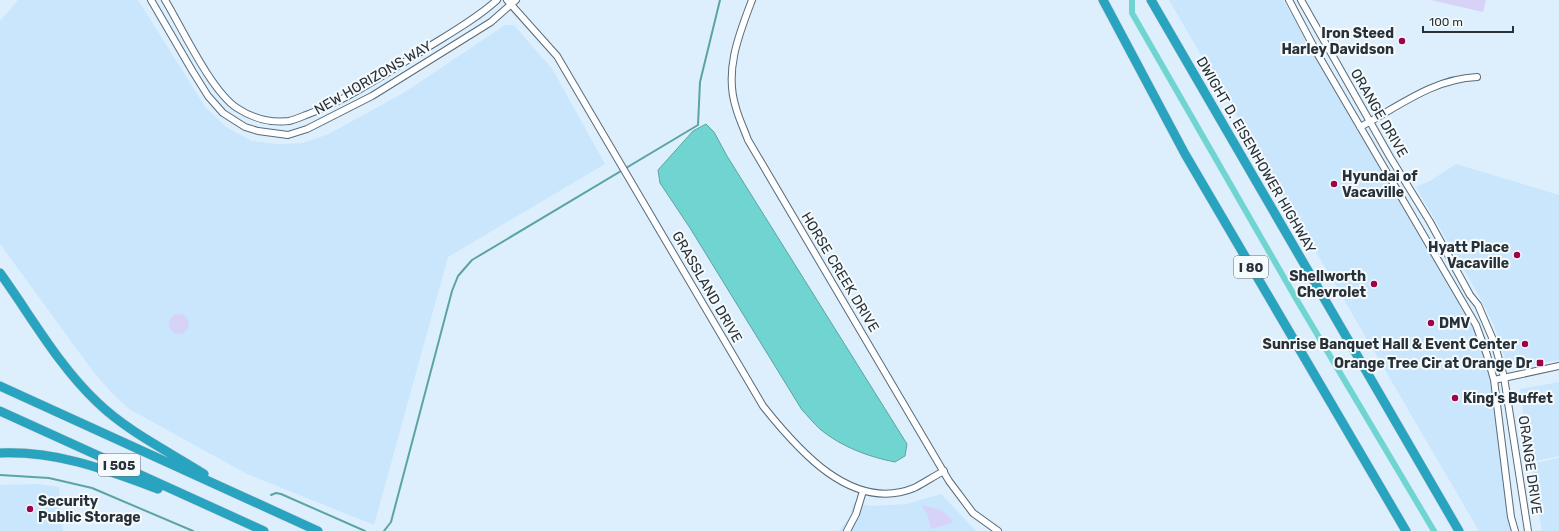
<svg xmlns="http://www.w3.org/2000/svg" width="1559" height="531" viewBox="0 0 1559 531" font-family="Rubik,sans-serif">
<style>
.built{fill:#c9e6fc}
.green{fill:#d6d2f8}
.water{fill:#70d5d1;stroke:#5ba4a3}
.lines{fill:none;stroke-linecap:round;stroke-linejoin:round}
.stream{stroke:#5ba4a3;stroke-width:2}
.canal{stroke:#70d5d1;stroke-width:6}
.minor-casing{stroke:#586b7a;stroke-width:8}
.highway-casing{stroke:#d0d2d3;stroke-width:10}
.minor{stroke:#fff;stroke-width:6}
.highway{stroke:#28a4c0;stroke-width:9}
.poi-dot{fill:#9e0348;stroke:#f5fafd;stroke-width:1.5}
.labels{text-anchor:middle;dominant-baseline:central;stroke-width:4;stroke-linejoin:round;paint-order:stroke}
.shield{fill:#f5fafd;stroke:#666d73;stroke-width:1}
.shield-label{font-size:13px;font-weight:bold;fill:#293138}
.poi-label{font-size:14px;font-weight:bold;fill:#293138;stroke:#f5fafd;text-anchor:end}
.street-label{font-size:14px;fill:#293138;stroke:#f5fafd}
</style>
<rect width="100%" height="100%" fill="#ddeffd"/>
<path class="built" d="M18,0H138L206,108L226,127L252,141L278,144L303,143L329,134L405,92L505,25H514L553,70L605,164L448,257L374,525L247,474L129,409L112,393L95,374L0,244V21Z
M1169,0H1283L1471,322L1485,355L1491,378L1514,531H1479Z
M1456,164L1559,195V360L1516,368L1507,364L1493,323L1478,294L1416,187L1430,181Z
M1559,382V456L1530,462L1520,389Z
M1559,458V531H1542L1530,464Z
M38,484L59,487L63,531H0V485Z
M941,494L976,531H839L850,516L853,503L872,506L907,504Z"/>
<path class="green" d="M1431,0H1486L1483,12Z
M169 324a10 10 0 1 1 20 0a10 10 0 1 1-20 0Z
M922,505L941,510L951,518L952,523L931,529L928,517Z"/>
<path class="water" d="M706,124L714,132L727,156L907,444L905,456L895,462C869,457 842,447 821,430C814,424 808,416 802,410L690,228L660,183L658,170L693,131Z"/>
<g class="lines">
<path class="stream" d="M0,475L49,478L92,488L193,531
M271,495L276,493L281,494L365,531
M384,531L391,522L452,291L458,276L472,260L698,125L700,82L720,0"/>
<path class="canal" d="M1132,0V13L1298,302L1434,531"/>
<g class="minor-casing">
<path id="minor" d="M151,0L193,72L208,96L223,113L245,127L258,131L288,135L307,129L372,96L491,22L516,0
M165,0C182,28 211,91 237,108C252,118 271,123 289,121C294,120 301,117 306,115C347,100 385,74 422,51C447,35 475,20 497,0
M507,0L557,56L763,406C798,450 852,513 914,488C924,483 934,476 944,471
M752,0C739,34 724,71 736,108C739,119 744,129 748,140L949,481L973,513L998,531
M1289,0L1317,53L1476,325L1487,355L1494,380L1511,517L1515,531
M1301,0L1390,157L1430,222L1470,295L1478,305L1494,342L1504,377L1528,531
M1360,127C1398,107 1432,79 1477,77
M1494,380L1559,366
M847,531L856,514L863,491"/>
</g>
<g class="highway-casing">
<path id="highway" d="M1103,0L1185,154L1406,531
M1151,0L1459,531
M0,273C31,316 58,365 97,402C128,432 168,451 204,474
M0,386L318,531
M0,411L264,531
M0,453C58,451 104,469 158,489"/>
</g>
<use href="#minor" class="minor"/>
<use href="#highway" class="highway"/>
</g>
<g class="poi-dot">
<circle cx="1402" cy="41" r="4"/>
<circle cx="1334" cy="184" r="4"/>
<circle cx="1517" cy="255" r="4"/>
<circle cx="1374" cy="284" r="4"/>
<circle cx="1431" cy="323" r="4"/>
<circle cx="1525" cy="344" r="4"/>
<rect x="1536" y="359" width="8" height="8" rx="2"/>
<circle cx="1455" cy="398" r="4"/>
<circle cx="30" cy="509" r="4"/>
</g>
<g class="labels">
<g class="shield">
<rect x="1234" y="256" width="34" height="22" rx="3"/>
<rect x="98" y="454" width="42" height="22" rx="3"/>
</g>
<g class="shield-label">
<text x="1251" y="267">I 80</text>
<text x="119" y="465">I 505</text>
</g>
<g class="poi-label">
<text x="1394" y="33">Iron Steed<tspan x="1394" dy="16">Harley Davidson</tspan></text>
<text x="1342" y="176" text-anchor="start">Hyundai of<tspan x="1342" dy="16">Vacaville</tspan></text>
<text x="1509" y="247">Hyatt Place<tspan x="1509" dy="16">Vacaville</tspan></text>
<text x="1366" y="276">Shellworth<tspan x="1366" dy="16">Chevrolet</tspan></text>
<text x="1439" y="323" text-anchor="start">DMV</text>
<text x="1517" y="344">Sunrise Banquet Hall &amp; Event Center</text>
<text x="1532" y="363">Orange Tree Cir at Orange Dr</text>
<text x="1463" y="398" text-anchor="start">King's Buffet</text>
<text x="38" y="501" text-anchor="start">Security<tspan x="38" dy="16">Public Storage</tspan></text>
</g>
<g class="street-label">
<text transform="translate(373 78) rotate(-30)">NEW HORIZONS WAY</text>
<text transform="translate(1379 113) rotate(60)">ORANGE DRIVE</text>
<text transform="translate(1256 155) rotate(60)">DWIGHT D. EISENHOWER HIGHWAY</text>
<text transform="translate(840 272) rotate(59)">HORSE CREEK DRIVE</text>
<text transform="translate(707 287) rotate(60)">GRASSLAND DRIVE</text>
<text transform="translate(1530 465) rotate(82)">ORANGE DRIVE</text>
</g>
</g>
<path d="M1423 26v6h90v-6" fill="none" stroke="#293138" stroke-width="2"/>
<text x="1429" y="26" font-size="12" fill="#293138" stroke="#f5fafd" stroke-width="3" paint-order="stroke">100 m</text>
</svg>
